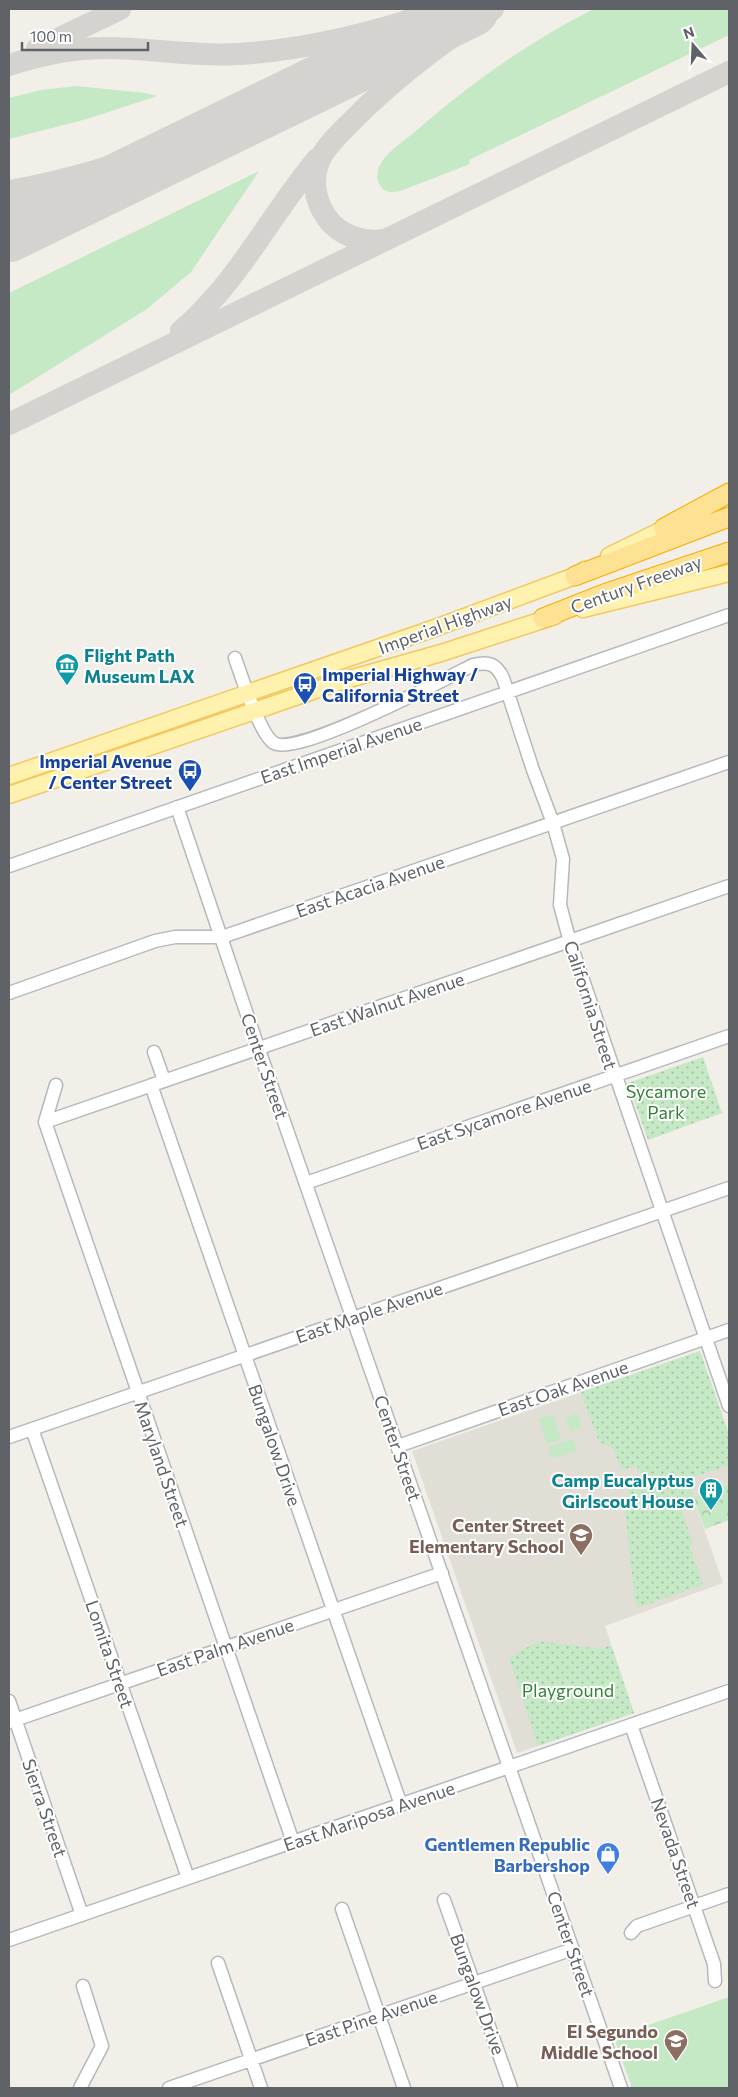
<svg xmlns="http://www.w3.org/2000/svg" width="738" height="2097" viewBox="0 0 738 2097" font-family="Commissioner,sans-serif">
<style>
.education{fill:#e1ded6}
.green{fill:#c5e8c5}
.forest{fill:url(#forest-crowns)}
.park{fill:url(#park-dots)}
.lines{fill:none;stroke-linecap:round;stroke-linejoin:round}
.taxiway{stroke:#d4d3d0;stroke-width:22}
.runway{stroke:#d4d3d0;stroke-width:56}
.minor-casing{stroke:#b5b8bc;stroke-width:15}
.major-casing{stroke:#f2c960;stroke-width:19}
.highway-casing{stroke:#f9ab00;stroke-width:21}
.minor{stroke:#fff;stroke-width:12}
.major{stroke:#fff2af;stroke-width:16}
.highway{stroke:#fde293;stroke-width:19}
.labels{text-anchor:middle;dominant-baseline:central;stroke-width:4;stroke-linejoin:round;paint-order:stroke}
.street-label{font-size:18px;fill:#5f6368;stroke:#fff}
.culture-label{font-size:18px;font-weight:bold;fill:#0d838f;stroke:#fff;text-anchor:start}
.transit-label{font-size:18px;font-weight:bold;fill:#164399;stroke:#fff;text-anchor:start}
.park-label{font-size:18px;fill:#348238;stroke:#fff}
.education-label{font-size:18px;font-weight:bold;fill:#785e54;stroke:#fff;text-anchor:end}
.shop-label{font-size:18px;font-weight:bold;fill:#366cbe;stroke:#fff;text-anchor:end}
</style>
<defs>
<pattern id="forest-crowns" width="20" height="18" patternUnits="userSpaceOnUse" patternTransform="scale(1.25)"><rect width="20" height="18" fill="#c5e8c5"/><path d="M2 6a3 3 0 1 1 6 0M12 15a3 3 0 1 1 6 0" fill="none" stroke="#a3c0a4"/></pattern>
<pattern id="park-dots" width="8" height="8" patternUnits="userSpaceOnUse" patternTransform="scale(1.25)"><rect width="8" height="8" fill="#c5e8c5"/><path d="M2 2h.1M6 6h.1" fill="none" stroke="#a3c0a4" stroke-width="1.8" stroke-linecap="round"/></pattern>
</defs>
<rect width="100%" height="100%" fill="#f1efe8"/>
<path class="education" d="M700,1351L729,1436V1484L693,1497L723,1583L605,1626L634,1713L517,1753L412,1451Z"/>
<path class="green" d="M594,9H729V35L469,160L470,164L403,190C396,192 388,194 382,188C374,179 377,169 383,160C391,149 407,139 417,130C471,83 530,41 594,9Z
M77,86L145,93L157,96L87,119L9,139V98L41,90Z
M259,171L191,272L147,309L9,395V293Z
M577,1413L582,1427L570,1432L565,1418Z
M553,1414L561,1439L547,1444L539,1419Z
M573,1439L577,1451L552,1459L548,1447Z
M729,1997V2088H632L614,2037Z"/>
<path class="forest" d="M729,1484V1520L705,1529L693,1497Z"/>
<path class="park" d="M703,1057L722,1113L648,1140L628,1083Z
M700,1351L729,1434V1465L687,1479L696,1505L681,1510L692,1540L690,1547L703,1585L639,1607L635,1602L624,1498L629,1496L627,1488L643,1482L637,1466L622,1470L613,1448L599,1442L581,1392Z
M538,1641L600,1649L611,1645L634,1713L538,1746L509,1658Z"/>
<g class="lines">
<path class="taxiway" d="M37,49L120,9
M9,65C40,55 73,48 106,48C150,48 194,57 238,54C309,50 379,31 446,9
M9,191C107,174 197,137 288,98
M384,240C363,243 340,236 327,218C314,200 311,177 321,157C328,144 340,133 351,122C393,79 442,42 493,9
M181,331C239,281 269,217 317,159
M9,424L729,72"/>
<path class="runway" d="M9,234L471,9"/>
<g class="minor-casing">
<path id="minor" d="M235,658C241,675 260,735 274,743C296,757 445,679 473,665C489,661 496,664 503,678L532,767
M533,770L553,823L563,859L560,905L570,942L729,1406
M177,807L258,1047L621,2088
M9,866L729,615
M9,993L155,941L175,937H222L729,762
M154,1052L164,1080
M56,1085L45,1122L293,1842
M151,1085L401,1805
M45,1122L729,886
M306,1183L729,1036
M32,1429L188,1878
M9,1437L729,1188
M398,1446L729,1330
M9,1701L82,1915
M9,1722L442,1573
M631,1725L714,1964L715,1981
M444,1900L511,2088
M342,1909L404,2088
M631,1933L637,1926L729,1894
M9,1940L729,1691
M218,1963L261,2088
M80,2088L102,2046L83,1986
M169,2088L573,1949"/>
</g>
<g class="major-casing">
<path id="major" d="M609,556L676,523
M583,609L729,573
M9,776L435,628L575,576L585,570
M9,795L342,681L441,653L555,616"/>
</g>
<g class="highway-casing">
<path id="highway" d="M664,528L729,493
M575,576L729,517
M543,618L604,594L729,552"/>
</g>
<use href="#minor" class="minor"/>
<use href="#major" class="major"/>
<use href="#highway" class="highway"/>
</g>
<defs>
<g id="museum-pin" transform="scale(1.25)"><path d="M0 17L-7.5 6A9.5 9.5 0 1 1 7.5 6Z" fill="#0f9aa8" stroke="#fff"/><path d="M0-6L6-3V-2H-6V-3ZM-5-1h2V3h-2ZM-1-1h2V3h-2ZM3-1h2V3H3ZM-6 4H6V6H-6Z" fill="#fff"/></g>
<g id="bus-pin" transform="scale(1.25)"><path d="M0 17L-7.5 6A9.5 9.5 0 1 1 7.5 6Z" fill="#1a4fb4" stroke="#fff"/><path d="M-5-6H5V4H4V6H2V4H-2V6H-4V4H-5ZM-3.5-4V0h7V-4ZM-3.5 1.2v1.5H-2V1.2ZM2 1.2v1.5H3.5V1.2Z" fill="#fff"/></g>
<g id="building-pin" transform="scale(1.25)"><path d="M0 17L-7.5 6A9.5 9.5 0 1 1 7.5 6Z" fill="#0f9aa8" stroke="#fff"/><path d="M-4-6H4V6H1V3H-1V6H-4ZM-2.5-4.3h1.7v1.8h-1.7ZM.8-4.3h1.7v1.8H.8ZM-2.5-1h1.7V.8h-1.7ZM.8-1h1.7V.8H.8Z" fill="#fff"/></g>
<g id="school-pin" transform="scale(1.25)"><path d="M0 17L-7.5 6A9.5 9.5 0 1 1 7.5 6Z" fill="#8d6e63" stroke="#fff"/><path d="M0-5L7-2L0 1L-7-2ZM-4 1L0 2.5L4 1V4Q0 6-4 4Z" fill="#fff"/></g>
<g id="shop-pin" transform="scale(1.25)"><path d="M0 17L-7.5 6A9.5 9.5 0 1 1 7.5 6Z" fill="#3f7fe0" stroke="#fff"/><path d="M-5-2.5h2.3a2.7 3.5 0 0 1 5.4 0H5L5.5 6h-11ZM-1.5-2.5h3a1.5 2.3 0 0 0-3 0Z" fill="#fff"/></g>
</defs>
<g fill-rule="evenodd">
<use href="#museum-pin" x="67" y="665"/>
<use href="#bus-pin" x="305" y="684"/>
<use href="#bus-pin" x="190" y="771"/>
<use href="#building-pin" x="711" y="1490"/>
<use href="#school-pin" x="581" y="1535"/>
<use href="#shop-pin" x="608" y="1854"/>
<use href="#school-pin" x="676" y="2041"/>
</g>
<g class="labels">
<g class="street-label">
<text transform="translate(636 584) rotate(-20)">Century Freeway</text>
<text transform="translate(445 624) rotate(-20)">Imperial Highway</text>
<text transform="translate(341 750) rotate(-19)">East Imperial Avenue</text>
<text transform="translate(370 886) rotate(-19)">East Acacia Avenue</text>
<text transform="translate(387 1004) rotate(-19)">East Walnut Avenue</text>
<text transform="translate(591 1005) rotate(72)">California Street</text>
<text transform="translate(265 1066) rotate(71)">Center Street</text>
<text transform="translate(504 1114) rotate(-19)">East Sycamore Avenue</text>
<text transform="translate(369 1312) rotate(-19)">East Maple Avenue</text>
<text transform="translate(563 1388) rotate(-19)">East Oak Avenue</text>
<text transform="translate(275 1445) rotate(71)">Bungalow Drive</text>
<text transform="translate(398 1448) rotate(71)">Center Street</text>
<text transform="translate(162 1464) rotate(71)">Maryland Street</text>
<text transform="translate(225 1647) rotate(-19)">East Palm Avenue</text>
<text transform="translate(110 1654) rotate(71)">Lomita Street</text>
<text transform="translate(45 1808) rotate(71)">Sierra Street</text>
<text transform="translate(369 1816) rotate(-19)">East Mariposa Avenue</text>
<text transform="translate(676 1853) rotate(71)">Nevada Street</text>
<text transform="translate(571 1944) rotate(71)">Center Street</text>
<text transform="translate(478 1994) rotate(70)">Bungalow Drive</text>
<text transform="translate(371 2018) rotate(-19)">East Pine Avenue</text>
</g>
<g class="culture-label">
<text x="84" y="655">Flight Path<tspan x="84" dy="21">Museum LAX</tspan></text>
<text x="694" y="1480" text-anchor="end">Camp Eucalyptus<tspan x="694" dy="21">Girlscout House</tspan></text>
</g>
<g class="transit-label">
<text x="322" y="674">Imperial Highway /<tspan x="322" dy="21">California Street</tspan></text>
<text x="172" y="761" text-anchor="end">Imperial Avenue<tspan x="172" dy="21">/ Center Street</tspan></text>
</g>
<g class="park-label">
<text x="666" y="1091">Sycamore<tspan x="666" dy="21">Park</tspan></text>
<text x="568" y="1690">Playground</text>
</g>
<g class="education-label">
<text x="564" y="1525">Center Street<tspan x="564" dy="21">Elementary School</tspan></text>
<text x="658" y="2031">El Segundo<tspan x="658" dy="21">Middle School</tspan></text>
</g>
<g class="shop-label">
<text x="590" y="1844">Gentlemen Republic<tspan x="590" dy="21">Barbershop</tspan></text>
</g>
</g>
<rect width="738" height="2097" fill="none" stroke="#5f6368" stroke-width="20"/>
<g transform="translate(693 45) rotate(341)" stroke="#ffffff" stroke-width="4" paint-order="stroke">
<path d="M0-4L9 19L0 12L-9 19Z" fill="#5f6368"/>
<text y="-8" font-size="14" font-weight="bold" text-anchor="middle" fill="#5f6368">N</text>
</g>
<path d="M22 42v8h126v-8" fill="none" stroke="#5f6368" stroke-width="2.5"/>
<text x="30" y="42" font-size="15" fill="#5f6368" stroke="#ffffff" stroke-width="4" paint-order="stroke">100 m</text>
</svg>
